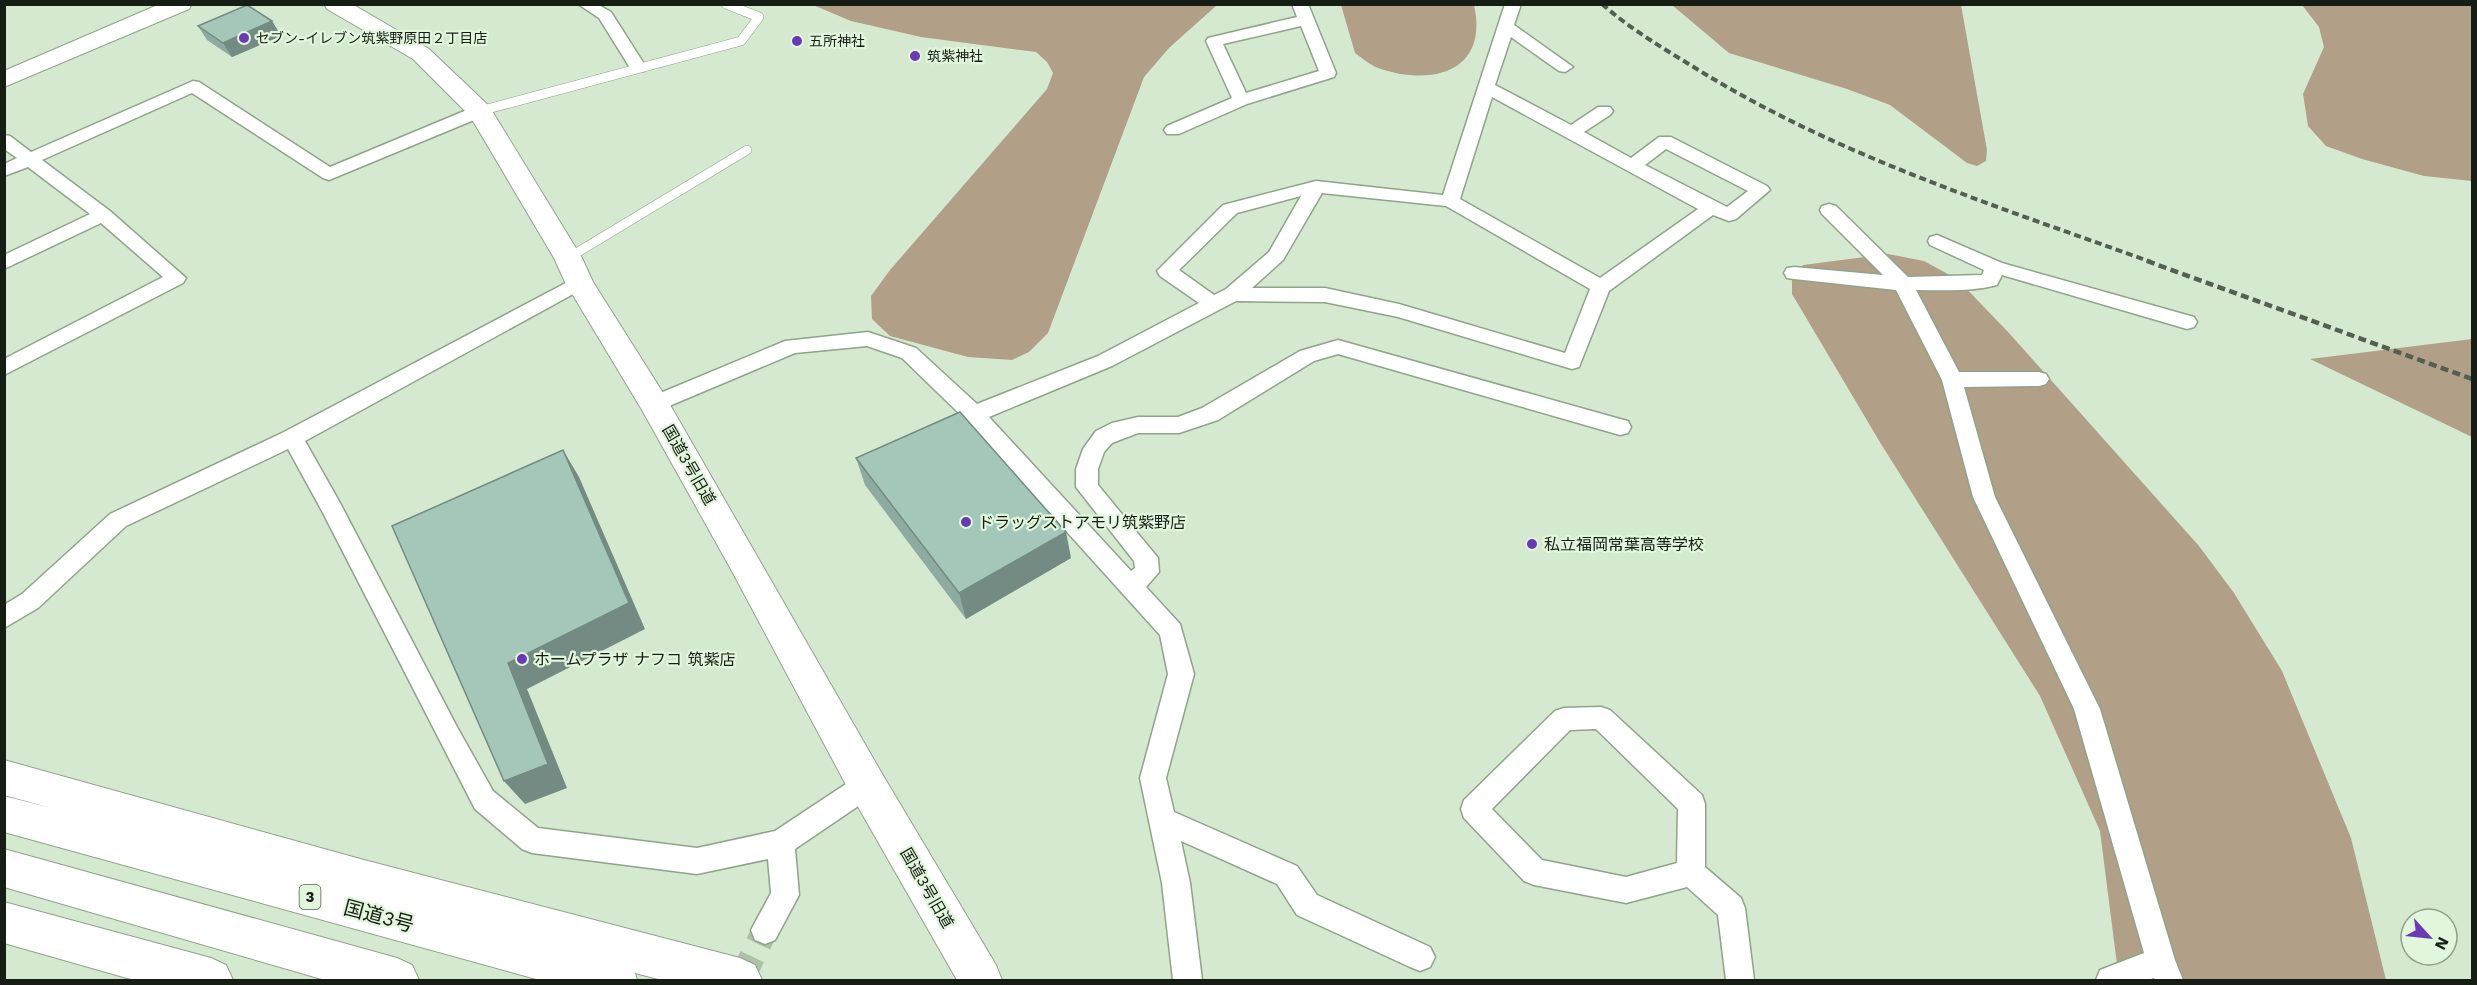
<svg xmlns="http://www.w3.org/2000/svg" width="2477" height="985" viewBox="0 0 2477 985" font-family="'Work Sans','Noto Sans JP',sans-serif">
<style>
.forest{fill:#b1a087}
.lines{fill:none;stroke-linecap:round;stroke-linejoin:round}
.street-tunnel{stroke:#aec0aa;stroke-width:26;stroke-dasharray:26 14;stroke-linecap:butt}
.lane-casing{stroke:#90a38b;stroke-width:10}
.street-casing{stroke:#90a38b;stroke-width:3}
.secondary-casing{stroke:#90a38b;stroke-width:2}
.highway-casing{stroke:#90a38b;stroke-width:2}
.lane{stroke:#fff;stroke-width:9}
.street{fill:#fff;fill-rule:evenodd}
.secondary{fill:#fff;fill-rule:evenodd}
.highway{fill:#fff;fill-rule:evenodd}
.rail-far1{stroke:#535f50;stroke-width:4;stroke-dasharray:7 4;stroke-linecap:butt}
.rail{stroke:#535f50;stroke-width:4.5;stroke-dasharray:8 4.5;stroke-linecap:butt}
.wall{fill:#8daba0}
.shaded-wall{fill:#738b82}
.building{fill:#a4c7ba;stroke:#738b82;stroke-width:1.5}
.poi-dot{fill:#693ab2;stroke:#e1f6dc;stroke-width:2}
.labels{text-anchor:middle;dominant-baseline:central;stroke-width:4.5;stroke-linejoin:round;paint-order:stroke}
.far-poi-label{font-size:14px;fill:#161d14;stroke:#e1f6dc;text-anchor:start}
.shield{fill:#e1f6dc;stroke:#535e50;stroke-width:1.5}
.shield-label{font-size:15px;font-weight:bold;fill:#161d14}
.street-label{font-size:16px;fill:#161d14;stroke:#e1f6dc}
.poi-label{font-size:16px;fill:#161d14;stroke:#e1f6dc;text-anchor:start}
.near-street-label{font-size:20px;fill:#161d14;stroke:#e1f6dc}
</style>
<rect width="100%" height="100%" fill="#d4e9cf"/>
<path class="forest" d="M813,5H1217L1169,48L1144,77L1048,333L1029,352L1012,360L968,357L890,336L872,319L871,296L890,270L1047,89L1053,73L1047,62L1036,52L921,37L851,21Z
M1341,5H1474C1489,72 1432,87 1378,68C1370,65 1362,58 1355,53Z
M1672,5H1961L1987,150L1986,161L1977,166L1967,163L1890,105L1847,89L1729,53Z
M2302,5H2472V181L2424,176L2362,159L2326,146L2308,126L2303,94L2324,47L2319,27Z
M1888,254L1924,261L1957,279L2009,333L2199,546L2234,593L2282,671L2351,838L2386,980H2119L2100,831L2040,696L1881,444L1792,294V278L1803,265Z
M2472,339V437L2310,359Z"/>
<g class="lines">
<path class="street-tunnel" d="M741,980L765,930"/>
<g class="lane-casing">
<path id="lane" d="M480,111L741,41L759,17L726,4
M568,258L747,150"/>
</g>
<g class="street-casing">
<path id="street" d="M578,4H597L611,12L646,67L644,71H632L599,18Z
M1292,4H1308L1336,73L1334,77L1247,104L1179,134H1167L1164,130L1167,126L1232,98L1206,41L1208,38L1297,17ZM1301,26L1319,71L1246,93L1223,44Z
M1505,4H1521L1514,25L1573,67L1565,72L1559,71L1511,37L1495,85L1571,125L1598,107H1610L1613,111L1610,115L1584,132L1631,158L1659,137H1671L1767,186L1770,190L1736,219L1729,221L1713,215L1609,291L1579,367L1572,369L1398,317L1325,302L1236,301L1112,366L989,417L1131,571L1135,568L1134,561L1076,487V469L1083,449L1096,431L1112,423L1138,417H1178L1202,408L1300,351L1338,340L1620,419L1628,421L1631,427L1628,433L1620,435L1338,354L1314,361L1218,420L1179,433H1138L1112,443L1104,452L1098,469V485L1158,558L1159,572L1146,587L1180,624L1194,674L1166,778L1174,812L1297,866L1317,895L1430,947L1435,957L1430,967L1420,971L1410,967L1297,915L1277,884L1181,841L1190,883L1202,980H1173L1162,883L1140,778L1168,674L1160,635L966,420L902,358L867,346L795,353L662,409L654,412L646,409L643,404L646,399L785,341L868,332L916,348L977,404L1098,356L1199,303L1160,276L1157,271L1223,205L1316,181L1443,195ZM1492,97L1698,209L1600,278L1460,199ZM1666,149L1748,191L1727,207L1645,165ZM1322,193L1446,206L1590,289L1565,353L1399,304L1325,288H1252L1283,260ZM1301,196L1269,252L1226,289L1214,295L1179,270L1237,213Z
M193,81L199,82L330,167L474,107H486L489,111L486,115L329,180L323,178L192,93L42,160L110,211L186,278L183,283L4,375V359L163,277L101,223L4,269V255L90,214L28,167L4,176V164L17,158L4,149V135L10,136L31,152Z
M1829,204L1836,206L1908,277L1982,275L1984,270L1930,245L1928,241L1930,237L1937,235L2002,263L2194,317L2197,322L2194,327L2187,329L2002,275L1997,285C1971,292 1943,290 1916,290L1959,372H2039L2046,374L2049,379L2046,384L2039,386L1964,387L1995,497L2100,709L2175,960L2183,980H2155L2154,978L2148,980H2096L2100,970L2144,953L2074,709L1973,497L1942,380L1896,290L1794,279L1787,278L1784,273L1787,268L1794,267L1883,275L1822,214L1820,210L1822,206Z
M579,276L586,277L589,282L586,287L305,441L340,503L457,727L493,791L538,828L697,848L775,831L858,776L867,773L876,776L880,785L876,794L795,849L799,895L775,940L765,944L755,940L751,930L771,893L768,859L697,874L532,853L522,849L475,809L322,511L288,449L126,526L38,608L4,628V605L22,594L110,514L284,432Z
M1601,707L1610,710L1702,795L1705,804V867L1741,898L1745,908L1754,980H1726L1718,915L1687,887L1626,903L1534,885L1524,881L1464,818L1461,809L1464,800L1555,711L1564,708ZM1596,729L1678,809L1677,863L1626,877L1542,860L1492,809L1570,730Z"/>
</g>
<g class="secondary-casing">
<path id="secondary" d="M160,4H192L189,9L4,87V71Z
M324,4H352L429,49L489,106L582,258L593,282L665,396L881,772L996,965L1002,980H957L853,798L733,573L642,410L565,282L554,258L470,116L413,59L327,9Z"/>
</g>
<g class="highway-casing">
<path id="highway" d="M4,760L364,860L740,958L755,965L762,980H662L635,973L637,980H540L4,832V796L51,808L4,795Z
M4,849L397,958L412,965L419,980H325L4,887Z
M4,902L211,958L226,965L233,980H134L4,943Z"/>
</g>
<use href="#lane" class="lane"/>
<use href="#street" class="street"/>
<use href="#secondary" class="secondary"/>
<use href="#highway" class="highway"/>
<path class="rail-far1" d="M1602,4C1629,28 1661,47 1692,66C1834,155 1994,205 2151,262"/>
<path class="rail" d="M2147,261L2472,379"/>
</g>
<path class="wall" d="M272,21L281,36L232,57L207,40L198,26Z
M856,458L1071,558L966,619L865,485Z"/>
<path class="shaded-wall" d="M272,21L281,36L232,57L223,43Z
M563,450L579,477L645,629L527,689L567,788L525,804L504,781L508,663Z
M1066,532L1071,558L966,619L959,593Z"/>
<path class="building" d="M247,5L272,21L223,43L198,26Z
M960,412L1066,532L959,593L856,458Z
M563,450L629,603L508,663L548,764L504,781L392,526Z"/>
<g class="poi-dot">
<circle cx="244" cy="38" r="6"/>
<circle cx="797" cy="41" r="6"/>
<circle cx="915" cy="56" r="6"/>
<circle cx="966" cy="522" r="6"/>
<circle cx="1532" cy="544" r="6"/>
<circle cx="522" cy="659" r="6"/>
</g>
<g class="labels">
<g class="far-poi-label">
<text x="256" y="38">セブン-イレブン筑紫野原田２丁目店</text>
<text x="809" y="41">五所神社</text>
<text x="927" y="56">筑紫神社</text>
</g>
<rect class="shield" x="299.5" y="885" width="21" height="24" rx="4.5"/>
<g class="shield-label">
<text x="310" y="897">3</text>
</g>
<g class="street-label">
<text transform="translate(689 465) rotate(60)">国道3号旧道</text>
<text transform="translate(927 888) rotate(60)">国道3号旧道</text>
</g>
<g class="poi-label">
<text x="978" y="522">ドラッグストアモリ筑紫野店</text>
<text x="1544" y="544">私立福岡常葉高等学校</text>
<text x="534" y="659">ホームプラザ ナフコ 筑紫店</text>
</g>
<g class="near-street-label">
<text transform="translate(379 916) rotate(15)">国道3号</text>
</g>
</g>
<rect width="2477" height="985" fill="none" stroke="#161d14" stroke-width="12"/>
<g transform="translate(2429 937) rotate(117)"><circle r="28" fill="#e1f6dc" stroke="#909f8c" stroke-width="1.5"/>
<path d="M0-4.5L10 22L0 15L-10 22Z" fill="#693ab2"/>
<text y="-9" font-size="16" font-weight="bold" text-anchor="middle" fill="#161d14">N</text>
</g>
</svg>
